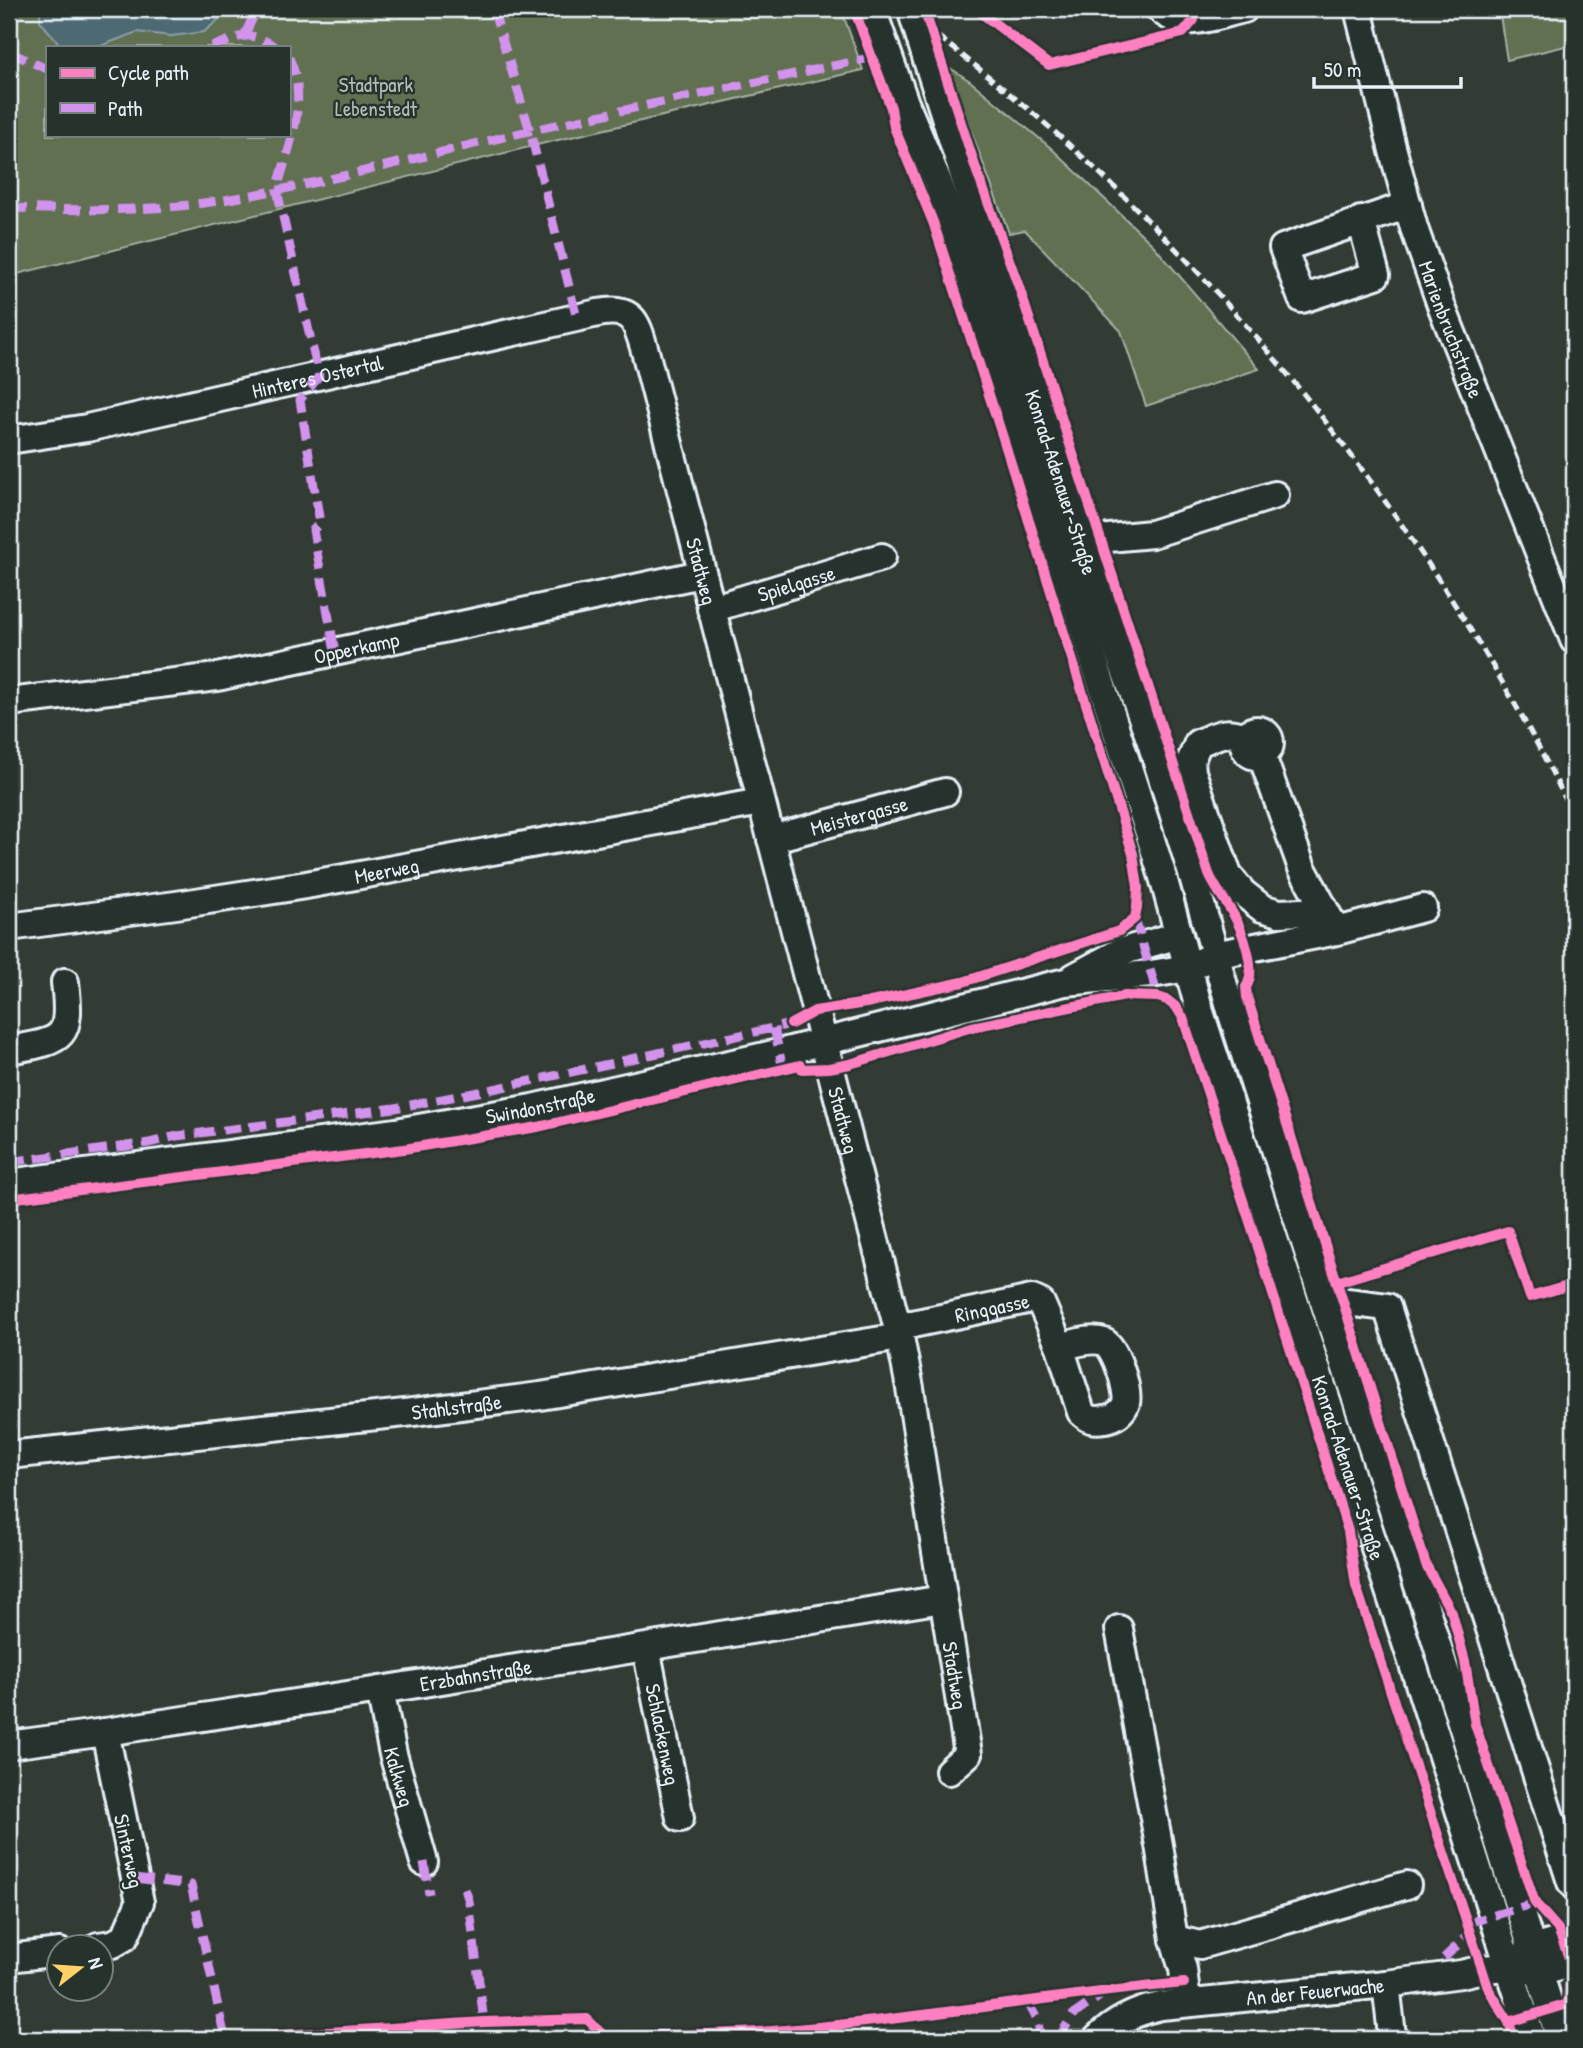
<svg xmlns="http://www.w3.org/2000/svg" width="1583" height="2048" viewBox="0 0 1583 2048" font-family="'Patrick Hand',sans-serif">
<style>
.green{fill:#606f51;stroke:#a4b0a4;stroke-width:2;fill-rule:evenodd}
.water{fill:#4d6a73;stroke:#8ba0a8;stroke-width:2}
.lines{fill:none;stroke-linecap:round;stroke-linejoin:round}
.minor-casing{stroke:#e8f1f8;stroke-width:32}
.minor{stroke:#26332d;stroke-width:26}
.rail{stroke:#e8f1f8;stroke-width:5;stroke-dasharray:10 5;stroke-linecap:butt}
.minor-bridge-casing{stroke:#e8f1f8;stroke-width:32;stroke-linecap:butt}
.minor-bridge{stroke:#26332d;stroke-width:26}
.quiet{stroke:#d193ec;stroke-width:9;stroke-dasharray:18 9;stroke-linecap:butt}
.cycleway-casing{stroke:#26332d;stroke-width:15}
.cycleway{stroke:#ff80c0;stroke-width:10}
.labels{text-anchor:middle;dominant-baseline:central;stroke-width:5;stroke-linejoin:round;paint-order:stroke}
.park-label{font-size:21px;fill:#b2bdb5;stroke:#26332d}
.street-label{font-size:21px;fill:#e8f1f8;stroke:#26332d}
</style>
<rect width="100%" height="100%" fill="#333c34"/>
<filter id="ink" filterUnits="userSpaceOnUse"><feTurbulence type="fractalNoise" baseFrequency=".0143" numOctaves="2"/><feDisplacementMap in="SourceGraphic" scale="14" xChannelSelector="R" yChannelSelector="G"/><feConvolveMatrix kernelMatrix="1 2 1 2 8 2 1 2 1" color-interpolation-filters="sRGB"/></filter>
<g filter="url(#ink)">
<path class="green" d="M9,9H841L863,70L545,143L9,276ZM47,47H289V135H47Z
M1499,9H1574V44L1507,60Z
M947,66L970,81L1051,148L1154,246L1259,369L1146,406L1121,331L1025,230L1009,233Z"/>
<path class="water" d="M40,9H231L204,32L171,36L137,32L98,47H67L61,46L40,21Z"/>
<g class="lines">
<g class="minor-casing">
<g id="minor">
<path id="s1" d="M872,9L905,103L938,181L969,268L1163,877L1200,1012L1410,1655L1532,2039"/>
<path d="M1160,9C1182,31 1217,15 1244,9"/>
<path id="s2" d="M1358,9L1393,151L1414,228L1441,305L1574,640"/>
<path id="s3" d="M927,60L1099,599L1150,739L1194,880L1232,1014L1323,1299L1428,1616L1560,2039"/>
<path d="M1361,220L1376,275L1302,299L1283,248L1408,205"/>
<path id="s4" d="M9,440L87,428L598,313C633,307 636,320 645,351L900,1337L910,1388L968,1754L949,1771"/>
<path d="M1082,546L1109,538L1152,534L1275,495"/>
<path id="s5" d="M711,609L882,557"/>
<path id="s6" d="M9,702L217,677L701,574"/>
<circle cx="1257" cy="743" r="13"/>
<path d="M1245,738C1227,728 1216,736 1198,743L1191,760L1192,772L1228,875L1243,893L1262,908L1279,913L1325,911"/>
<path d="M1262,756L1302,868L1333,925"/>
<path id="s7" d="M771,839L945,792"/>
<path id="s8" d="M9,927L176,905L306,885L761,802"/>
<path d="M1074,977L1120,952L1179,935"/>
<path d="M9,1050C63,1040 72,1041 65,982"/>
<path id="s9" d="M9,1183L396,1132L532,1108L778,1053L1065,982L1151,974L1188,968L1214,955L1337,931L1423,908"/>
<path d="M1323,1299L1387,1307L1571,1882L1574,1886"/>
<path id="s10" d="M898,1327L1032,1299L1041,1303L1060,1347L1081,1412C1089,1420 1094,1421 1105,1419C1114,1418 1123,1412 1126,1403C1129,1391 1116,1347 1104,1342C1091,1337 1073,1344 1060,1347"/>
<path id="s11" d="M9,1455L405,1413L540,1396L900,1337"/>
<path d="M1119,1629L1159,1845L1174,1939L1183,1969L1187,2003"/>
<path id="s12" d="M646,1648L680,1818"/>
<path id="s13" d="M380,1690L393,1754L424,1862"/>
<path id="s14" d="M9,1745L105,1732L380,1690L943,1599"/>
<path d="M1174,1939L1200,1945L1407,1885"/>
<path d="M98,1946L113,1944L125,1937L140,1902L105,1732"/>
<path d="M9,1958L60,1952"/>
<path d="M1518,1959L1532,1949L1574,1937"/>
<path d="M1386,1984L1392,2035L1396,2039"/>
<path id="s15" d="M1097,2039C1115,2021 1136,2011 1161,2006L1386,1984L1461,1974L1483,1969L1509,1967L1539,1972L1574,1962"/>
</g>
</g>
<use href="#minor" class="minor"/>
<path class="rail" d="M903,9C966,58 1029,107 1088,162C1230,295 1353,444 1457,608C1500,676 1540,745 1574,817"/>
<g class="minor-bridge-casing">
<path id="minor-bridge" d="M911,9L927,60"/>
</g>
<use href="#minor-bridge" class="minor-bridge"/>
<path class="quiet" d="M493,9L530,131L577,318
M245,34L257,9
M212,47C238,37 249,28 275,47
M9,52L47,69
M9,53L11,9
M289,58C310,103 288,146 277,190L319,376L300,400L320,523L313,530L335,652
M9,208C74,210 139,212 204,203C314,187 421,156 529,131C641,106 753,83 865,59
M1135,918L1158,997
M774,1028L784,1074
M9,1162L149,1143L177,1136L395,1108L489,1090L791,1024L797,1021
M424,1862L429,1894
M135,1878L191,1885L225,2038
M465,1889L469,1901L484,2022
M1468,1923L1535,1903
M1444,1958L1471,1932
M1027,2001L1036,2017L1042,2039
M1568,2004L1574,2025
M1058,2039L1073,2015L1100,1996"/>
<g class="cycleway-casing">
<path id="cycleway" d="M924,9L976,169L1019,287L1209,874C1217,893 1233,909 1240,928C1246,943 1256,973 1246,987L1247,997L1426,1565L1452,1613L1465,1661L1475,1724L1535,1903L1558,1929L1571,1963L1568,2004L1509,2022
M976,9L1049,65L1183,33L1194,20
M791,1024L815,1011L866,1003L963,982L1119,931L1135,918L1137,908L1138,887L1133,854L1004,441L933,222L894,127L891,108L854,9
M9,1199L404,1149L538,1127L800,1065L802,1069L829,1068L850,1064L972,1027L1125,996L1158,997L1167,1000L1177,1008L1183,1018L1251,1225L1348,1531L1356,1586L1489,1990L1509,2022L1514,2039
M1337,1282L1508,1231L1530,1297L1574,1284
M604,2036C656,2035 708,2035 759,2032C901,2022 1042,1996 1184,1983
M221,2039L484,2022L587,2019L604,2036L605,2039"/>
</g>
<use href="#cycleway" class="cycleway"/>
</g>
</g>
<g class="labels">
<g class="park-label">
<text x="376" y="84">Stadtpark<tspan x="376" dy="24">Lebenstedt</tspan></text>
</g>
<g class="street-label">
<text stroke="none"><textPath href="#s2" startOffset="334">Marienbruchstraße</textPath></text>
<text stroke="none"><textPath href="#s4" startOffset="315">Hinteres Ostertal</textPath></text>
<text stroke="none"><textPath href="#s3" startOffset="443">Konrad-Adenauer-Straße</textPath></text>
<text stroke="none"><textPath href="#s4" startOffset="901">Stadtweg</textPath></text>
<text stroke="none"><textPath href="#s5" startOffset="89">Spielgasse</textPath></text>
<text stroke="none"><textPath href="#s6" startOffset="352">Opperkamp</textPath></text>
<text stroke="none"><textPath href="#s7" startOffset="91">Meistergasse</textPath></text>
<text stroke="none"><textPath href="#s8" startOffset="382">Meerweg</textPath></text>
<text stroke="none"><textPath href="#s9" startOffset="537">Swindonstraße</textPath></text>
<text stroke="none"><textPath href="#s4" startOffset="1468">Stadtweg</textPath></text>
<text stroke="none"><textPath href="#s10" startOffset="96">Ringgasse</textPath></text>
<text stroke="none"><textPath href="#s11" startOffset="450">Stahlstraße</textPath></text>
<text stroke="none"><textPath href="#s1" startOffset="1535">Konrad-Adenauer-Straße</textPath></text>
<text stroke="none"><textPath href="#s14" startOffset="472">Erzbahnstraße</textPath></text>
<text stroke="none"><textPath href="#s4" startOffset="2035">Stadtweg</textPath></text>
<text stroke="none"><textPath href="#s12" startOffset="88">Schlackenweg</textPath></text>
<text stroke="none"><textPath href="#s13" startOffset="89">Kalkweg</textPath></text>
<text transform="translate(129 1851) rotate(78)">Sinterweg</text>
<text stroke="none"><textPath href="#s15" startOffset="228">An der Feuerwache</textPath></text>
</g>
</g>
<rect width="1583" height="2048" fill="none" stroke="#26332d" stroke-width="35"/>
<rect x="18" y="18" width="1548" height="2013" fill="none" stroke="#e8f1f8" stroke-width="2.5" filter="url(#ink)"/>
<rect x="46" y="46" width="245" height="91" fill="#26332d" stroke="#747f7e" stroke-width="2"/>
<rect x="60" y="68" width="35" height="10" fill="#ff80c0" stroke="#747f7e" stroke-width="2"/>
<text x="108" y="80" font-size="21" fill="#e8f1f8">Cycle path</text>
<rect x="60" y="103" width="35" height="10" fill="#d193ec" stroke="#747f7e" stroke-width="2"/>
<text x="108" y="116" font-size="21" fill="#e8f1f8">Path</text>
<g transform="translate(80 1968) rotate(73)"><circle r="33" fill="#26332d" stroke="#747f7e" stroke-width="2"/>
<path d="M0-5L12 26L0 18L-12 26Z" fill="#ffd166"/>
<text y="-10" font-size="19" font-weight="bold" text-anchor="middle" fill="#e8f1f8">N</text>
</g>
<path d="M1314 77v10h147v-10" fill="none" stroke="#e8f1f8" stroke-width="3.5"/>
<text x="1324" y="77" font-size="21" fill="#e8f1f8" stroke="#26332d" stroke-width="5" paint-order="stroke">50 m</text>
</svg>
